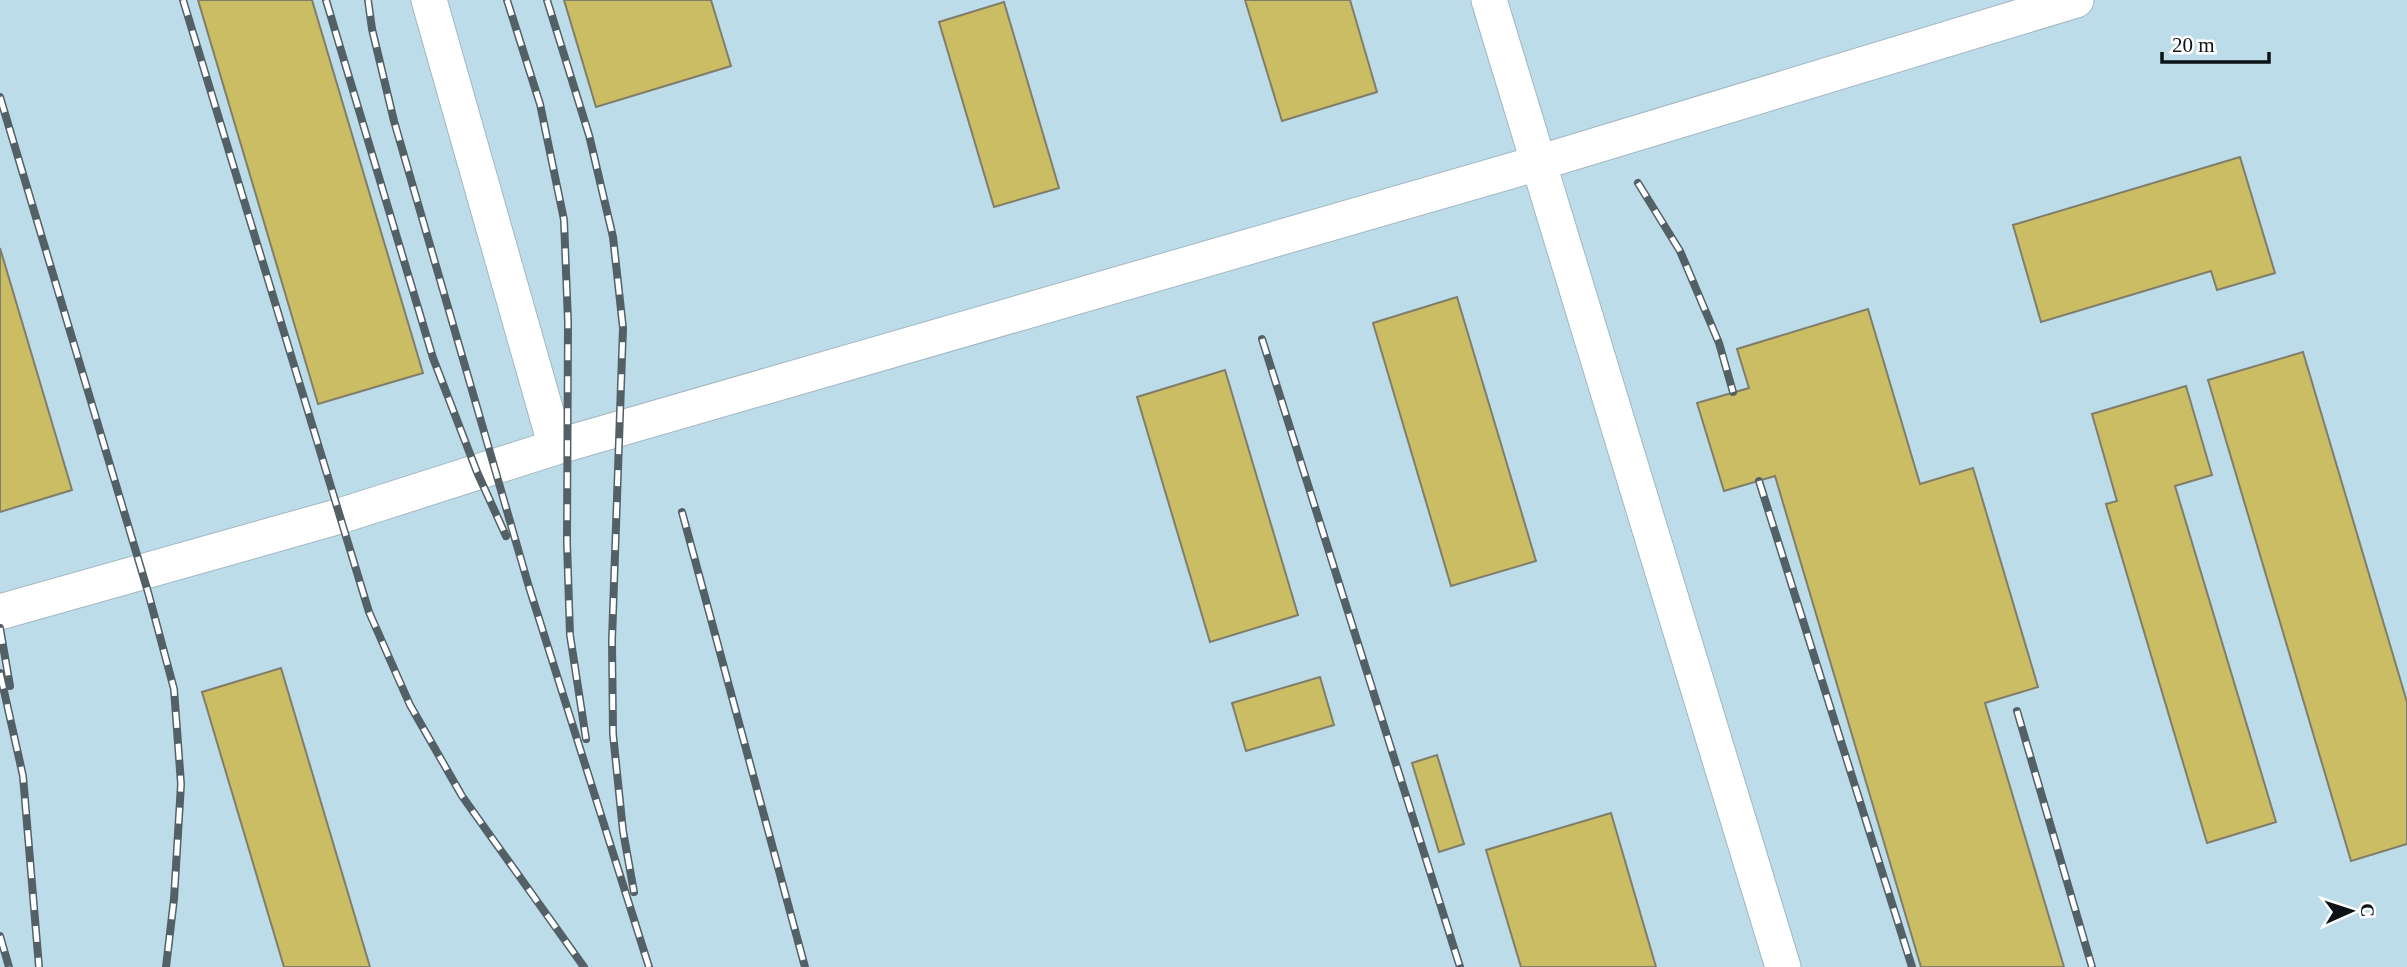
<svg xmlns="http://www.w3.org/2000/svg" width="2407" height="967" viewBox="0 0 2407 967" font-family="Georgia,serif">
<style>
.built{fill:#bddcea}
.building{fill:#cabd63;stroke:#807d6a;stroke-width:2}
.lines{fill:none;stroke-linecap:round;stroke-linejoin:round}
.minor-casing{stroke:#a1b7c1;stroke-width:37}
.minor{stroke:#fff;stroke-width:35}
.rail-casing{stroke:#536066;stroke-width:8}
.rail{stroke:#fff;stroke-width:5;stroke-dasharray:16;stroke-linecap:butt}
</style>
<rect width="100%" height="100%" fill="#d0e6f1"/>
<path class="built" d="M0,0H2407V967H0Z"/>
<path class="building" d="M198,0H312L423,373L318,404Z
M564,0H711L731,66L596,107Z
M1245,0H1350L1377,92L1282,121Z
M1004,2L1059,188L994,207L939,22Z
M2240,157L2275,273L2217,290L2211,271L2041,322L2013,225Z
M0,248L72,490L0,512Z
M1457,297L1536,561L1451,586L1373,323Z
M1868,309L1920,484L1973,468L2038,687L1985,703L2064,967H1921L1775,476L1724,491L1697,403L1749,388L1737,349Z
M2303,352L2407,702V844L2351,861L2208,380Z
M1225,370L1298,615L1210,642L1137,397Z
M2186,386L2212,475L2175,486L2276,822L2207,843L2106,504L2117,501L2092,414Z
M281,668L370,967H284L202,692Z
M1320,677L1334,725L1246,751L1232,703Z
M1437,755L1464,844L1439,852L1412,763Z
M1611,813L1656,967H1521L1486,850Z"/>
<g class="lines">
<g class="minor-casing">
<path id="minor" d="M429,0L556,447
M1489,0L1783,967
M0,612L340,516L556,447L1538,163L2076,0"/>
</g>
<use href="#minor" class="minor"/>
<g class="rail-casing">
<path id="rail" d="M183,0L369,612L410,705L462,796L584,967
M326,0L433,358L477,472L506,536
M368,0L372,29L394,121L494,466L529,587L649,967
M507,0L540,104L564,220L568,322L567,543L570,635L586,739
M547,0L589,135L613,237L623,328L612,640L613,734L623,831L634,892
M0,97L148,592L174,689L181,784L174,899L166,967
M1638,183L1680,251L1719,343L1733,392
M1262,339L1460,967
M1759,481L1912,967
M682,512L805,967
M0,628L10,686
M0,673L23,776L39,967
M2017,711L2092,967
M0,936L9,967"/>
</g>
<use href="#rail" class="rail"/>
</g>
<g transform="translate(2351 911) rotate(87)" stroke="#ffffff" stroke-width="5" paint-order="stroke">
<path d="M0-5L12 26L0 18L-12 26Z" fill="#0b1316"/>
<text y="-10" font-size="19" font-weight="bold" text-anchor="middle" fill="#0b1316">С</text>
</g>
<path d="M2162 52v10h107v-10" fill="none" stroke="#0b1316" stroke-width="3.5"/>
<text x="2172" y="52" font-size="21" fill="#0b1316" stroke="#ffffff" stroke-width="5" paint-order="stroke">20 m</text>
</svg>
